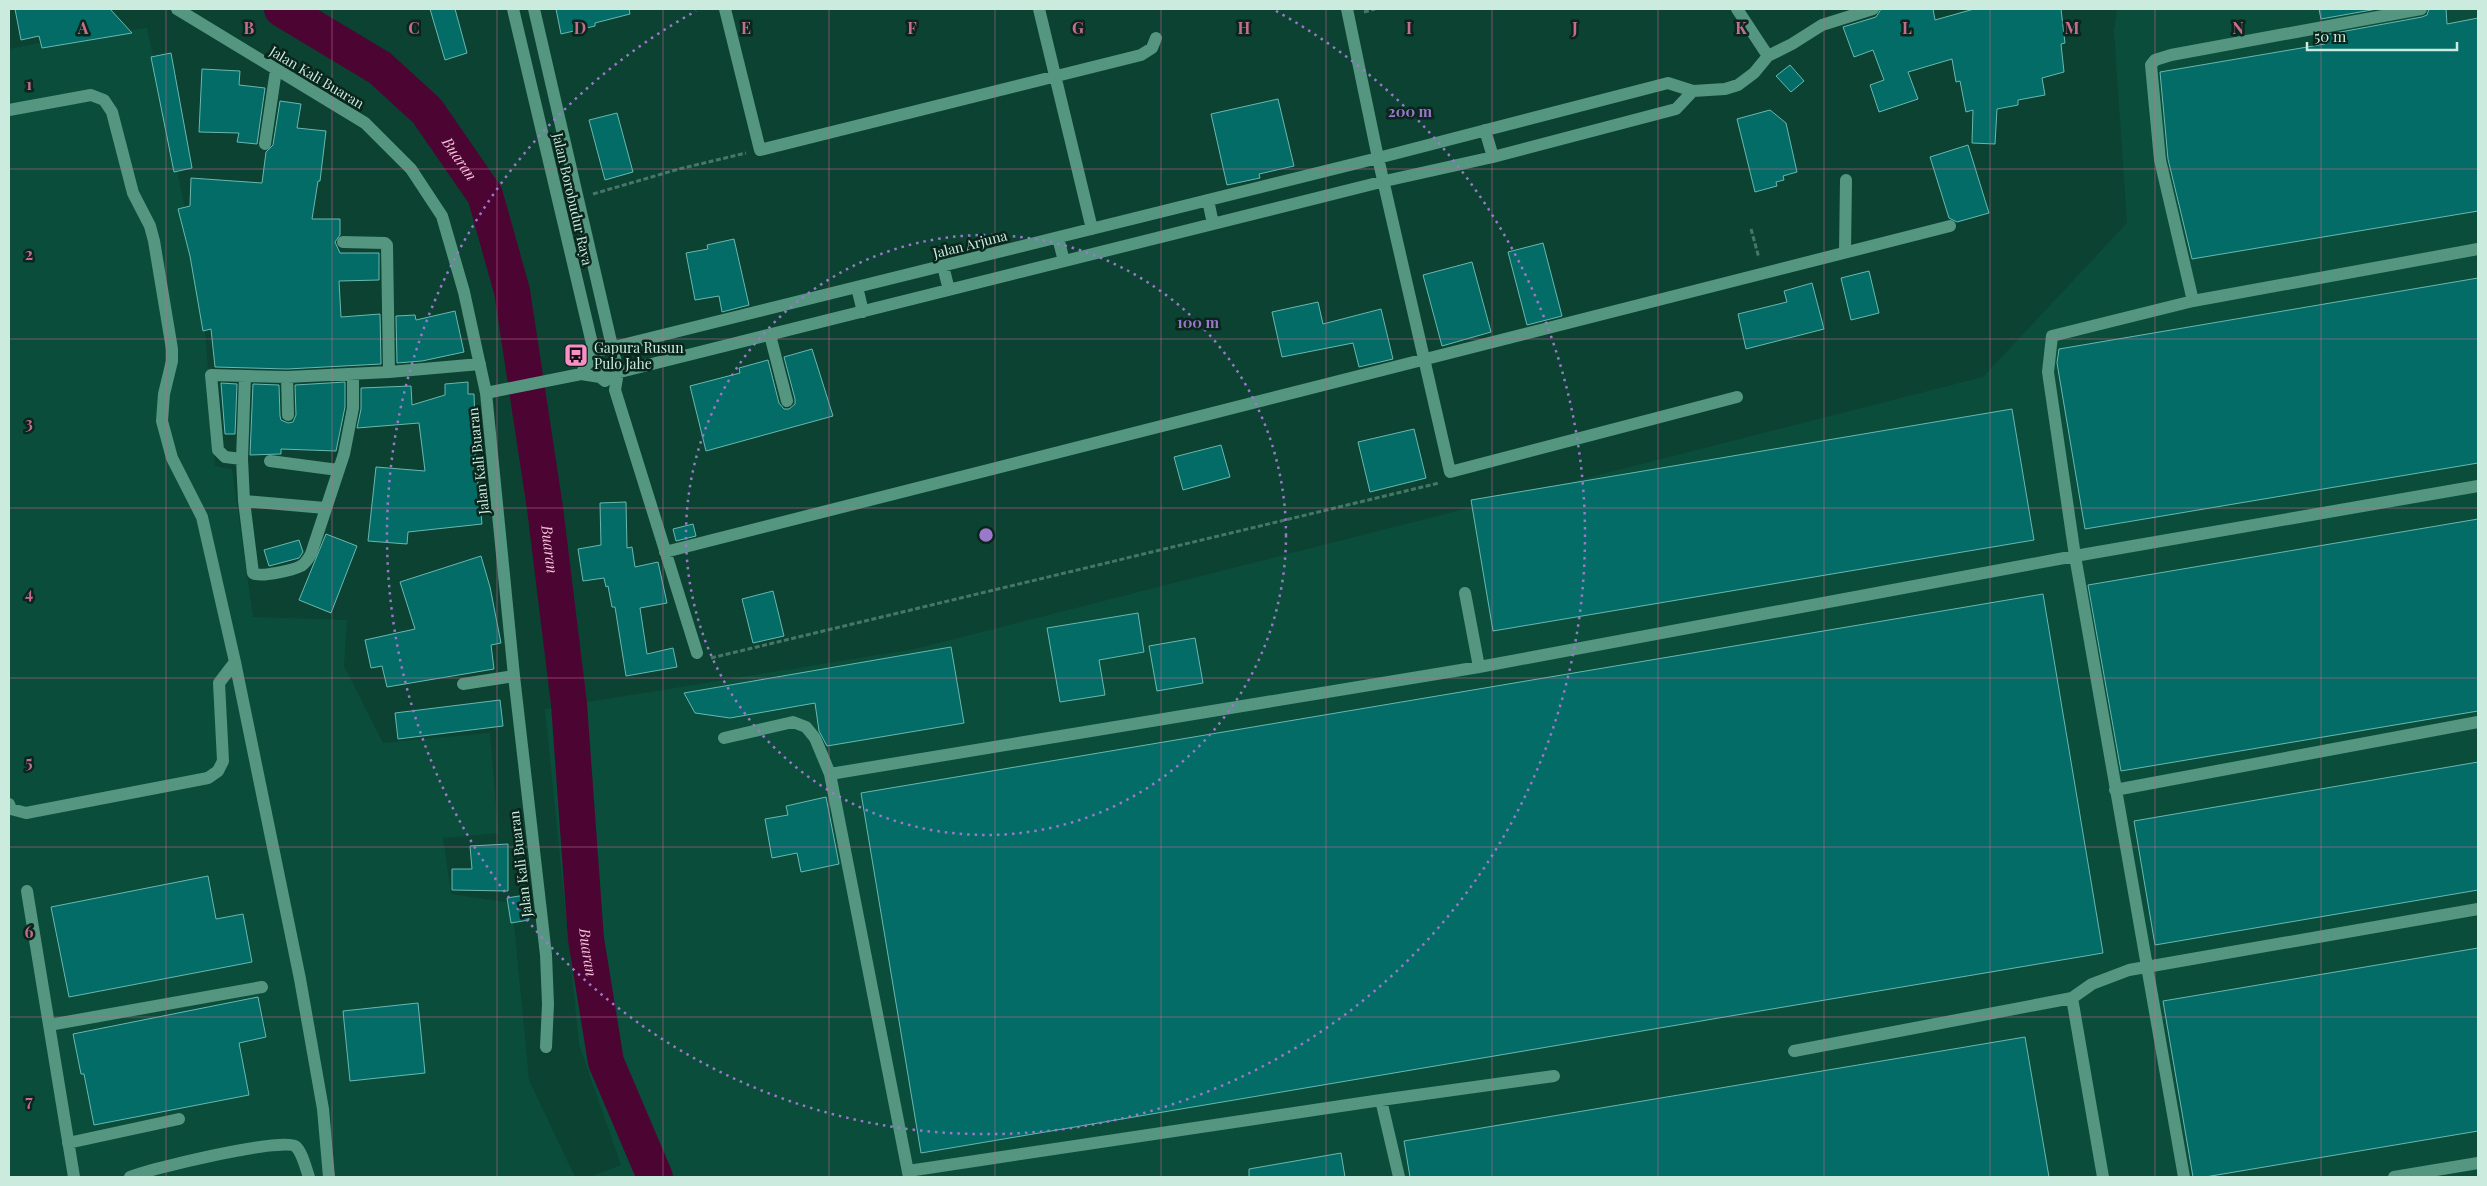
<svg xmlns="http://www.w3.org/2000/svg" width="2487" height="1186" viewBox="0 0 2487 1186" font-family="'Playfair Display',serif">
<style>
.built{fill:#0b4d3b}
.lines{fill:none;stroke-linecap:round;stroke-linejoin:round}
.river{stroke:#4c0532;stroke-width:36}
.building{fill:#036c67;stroke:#6ab7b1}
.path{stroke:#477667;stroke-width:3;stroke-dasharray:5 2.5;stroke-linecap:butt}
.minor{stroke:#54967f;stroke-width:12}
.grid{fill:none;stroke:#c66c8f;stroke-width:1;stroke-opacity:0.55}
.ring{fill:none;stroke:#9b78cb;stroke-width:2.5;stroke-dasharray:2.5 5}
.labels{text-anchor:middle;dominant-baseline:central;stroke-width:5;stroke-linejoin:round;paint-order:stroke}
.street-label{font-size:14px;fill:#cbebde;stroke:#09251c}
.poi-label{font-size:14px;fill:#cbebde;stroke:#09251c;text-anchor:start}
.water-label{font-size:15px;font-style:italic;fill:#f6c2db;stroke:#09251c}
.grid-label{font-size:16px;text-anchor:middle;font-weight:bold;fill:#c66c8f;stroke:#09251c;stroke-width:5;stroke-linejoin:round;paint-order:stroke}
.centre{fill:#9b78cb;stroke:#09251c;stroke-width:2.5}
.ring-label{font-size:15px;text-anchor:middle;font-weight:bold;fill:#9b78cb;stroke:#09251c;stroke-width:5;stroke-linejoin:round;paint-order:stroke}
</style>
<rect width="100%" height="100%" fill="#0c4232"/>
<path class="built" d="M2117,9H2478V1177H590L621,1165L579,1045L545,709L915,649L1983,377L2127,223L2114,32Z
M147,28L202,289L215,466L232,469L253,617L347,620L344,666L383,743L490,733L498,833L443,838L451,894L512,903L529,1080L575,1177H9V49L67,38Z"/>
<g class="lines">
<path class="river" id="s1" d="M282,9L380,68L427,111L485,195L512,291L545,508L569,704L586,939L606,1062L655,1177"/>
</g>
<path class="building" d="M15,9H110L132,33L42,48L39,36L21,40Z
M430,9H455L467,53L445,60Z
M556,9H629L630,14L595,23V26L561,34Z
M1881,9H1933L1935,20L1974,9H2061L2065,43L2061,44L2064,72L2042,78L2045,95L2018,100V105L1997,109L1995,144L1972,143L1973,110L1966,112L1960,81L1956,82L1952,59L1908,72L1918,99L1879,112L1870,85L1884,80L1873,50L1854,57L1843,27L1876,17Z
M2319,9H2377L2321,19Z
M2429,9H2446L2447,24L2478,18V211L2192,259L2168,159L2160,72L2325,44L2324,35L2422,17L2427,15Z
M171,53L192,168L174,172L151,57Z
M1790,65L1804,81L1791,92L1776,76Z
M202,69L240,71L239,85L265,88L257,144L237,142L239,133L199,132Z
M1278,99L1294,166L1259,174L1260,178L1227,185L1211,114Z
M280,101L301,104L297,128L326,131L320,181H318L312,219H340V235L335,242L340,253H379V280L339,281L341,317L380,314L381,364L287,369L215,367L211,329L203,331L190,256L178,209L190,206L191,178L262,183L266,152L273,145Z
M1770,110L1786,123L1797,172L1783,176L1784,180L1776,182L1777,186L1755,192L1737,119Z
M617,113L633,172L605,180L589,120Z
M1968,145L1989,213L1957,222L1949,218L1930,157Z
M734,239L749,305L722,312L719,296L695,300L686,253L708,249L707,245Z
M1543,243L1562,316L1527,325L1508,252Z
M1472,262L1491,332L1442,346L1423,275Z
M1869,271L1879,313L1851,320L1841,278Z
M2478,278V463L2085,529L2057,363L2059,349Z
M1812,283L1824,329L1746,349L1738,314L1787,302L1784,291Z
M1318,302L1323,324L1381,309L1393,359L1359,367L1353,343L1282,357L1272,312Z
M455,311L464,352L422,361L397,363L396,316L415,315L416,320Z
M812,349L833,416L706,451L690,386L740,373L739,368L768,360L779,403L784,409H789L795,404V399L784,357Z
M345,382V407L336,451L281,449V454L250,455L253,384L279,385L280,416L281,420L288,423L293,422L296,415L295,385Z
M468,382V394H474L475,424H472L482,524L408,532L407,544L368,541L376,467L425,471L419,423L357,428L361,409V388L411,386L412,405L445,395V384Z
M221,383L237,384L235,434H225Z
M2012,409L2034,540L1493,631L1471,500Z
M1414,429L1426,478L1370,492L1358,442Z
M1221,445L1230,477L1183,490L1174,457Z
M626,502L627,548L632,547L635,567L658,562L667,603L640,608L647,654L673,648L677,667L626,676L615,607H612L608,586L606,587L604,578L583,581L578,549L601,545L600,503Z
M2478,519V711L2121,771L2088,585Z
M693,524L696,536L676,541L673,529Z
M326,534L357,546L331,613L299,600Z
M299,540L303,552L299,558L269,566L264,550Z
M481,556L490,587L501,643L491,645L494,669L387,687L382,666L371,668L365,640L415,629L400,582Z
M773,591L784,636L753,643L742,599Z
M2043,594L2103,953L921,1153L861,793Z
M1138,613L1144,652L1099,660L1105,695L1060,702L1047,628Z
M1195,638L1203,683L1157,691L1149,646Z
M951,647L964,723L827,746L819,731L815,703L730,718L695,713L684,693Z
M500,700L503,726L398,739L395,713Z
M2478,762V890L2155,945L2134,821Z
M826,797L839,864L801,872L797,853L772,858L765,819L788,815L786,806Z
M508,844V891L452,890V869H472L470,846Z
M208,876L216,919L243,914L252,962L69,997L51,907Z
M525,895L529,920L511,923L507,898Z
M2478,948V1131L2205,1177H2193L2163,1001Z
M258,997L266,1037L239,1043L249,1095L94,1125L84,1074H81L73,1034Z
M418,1003L425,1073L350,1081L343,1011Z
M2025,1037L2049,1177H1410L1404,1141Z
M1341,1153L1345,1177H1249V1169Z"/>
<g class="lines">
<path class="path" d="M1364,12L1375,9
M593,194L679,169L746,153
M1751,229L1759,258
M711,658L1439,483"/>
<path class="minor" d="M177,9L365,123L411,169L442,216L464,292L486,393L514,676L546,955L548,1004L546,1047
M513,9L594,352L600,377L605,381
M534,9L618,372L615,390L697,653
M725,9L760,150L1141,55L1152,48L1156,38
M1039,9L1092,229
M1347,9L1378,158L1450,472L1737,397
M1737,9L1768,56
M9,110L91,95L104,100L112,112L133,193L150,226L154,241L172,349V361L164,394L162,421L172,458L202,517L235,662L300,979L323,1109L329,1177
M1485,130L1493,157
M265,144L276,70
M1208,200L1213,224
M1058,238L1064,261
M343,242L385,243L387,245L389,372
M1845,252L1846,180
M943,266L949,290
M857,287L863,312
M2193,301L2160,160L2151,65L2155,60L2171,55L2421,9
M770,335L787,401
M581,374L594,352L1378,158L1668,83L1693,91L1725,89L1738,85L1754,73L1768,56L1792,44L1822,25L1873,9
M245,376L242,459L244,501L253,573C260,578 293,570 301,566C306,563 308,559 311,554L344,454L353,408V374
M287,377L288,415
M486,393L581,374L600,377L1385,181L1493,157L1676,109L1693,91
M242,459L225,457L218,450L211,375L287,377L389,372L480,364
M270,461L338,470
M244,501L325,508
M665,552L1950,226
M1465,593L1479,667
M463,684L514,676
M724,738L793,722L806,727L815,738L830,774
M2115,790L2478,722
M9,804L11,809L26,813L208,778L218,771L223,761L219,683L235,662
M27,891L74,1177
M49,1025L262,987
M1794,1051L2072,998
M1381,1100L1399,1177
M68,1143L179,1119
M908,1171L1381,1100L1554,1076
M130,1177C148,1169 283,1137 295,1146C302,1151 306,1169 309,1177
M909,1177L830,774L1479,667L2075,556L2478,486
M2103,1177L2072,998L2092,984L2129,970L2478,909
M2184,1177L2075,556L2048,372L2052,336L2193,301L2478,249
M2394,1177L2478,1163"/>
</g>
<path class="grid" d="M166,9V1177M332,9V1177M497,9V1177M663,9V1177M829,9V1177M995,9V1177M1161,9V1177M1326,9V1177M1492,9V1177M1658,9V1177M1824,9V1177M1990,9V1177M2155,9V1177M2321,9V1177M9,169H2478M9,339H2478M9,508H2478M9,678H2478M9,847H2478M9,1017H2478"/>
<g class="ring">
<circle cx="986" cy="535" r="300"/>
<path d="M1276 11A599 599 0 1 1 696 11"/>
</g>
<defs>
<g id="bus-square" transform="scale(1.25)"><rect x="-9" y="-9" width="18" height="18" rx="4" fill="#fa8fc7" stroke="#09251c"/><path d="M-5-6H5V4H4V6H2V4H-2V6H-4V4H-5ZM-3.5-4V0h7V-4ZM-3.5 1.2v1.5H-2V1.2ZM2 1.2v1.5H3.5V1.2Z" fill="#111"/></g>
</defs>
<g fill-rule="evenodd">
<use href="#bus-square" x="576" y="355"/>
</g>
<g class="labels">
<g class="street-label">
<text transform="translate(317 77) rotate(31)">Jalan Kali Buaran</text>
<text transform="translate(573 199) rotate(77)">Jalan Borobudur Raya</text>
<text transform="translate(970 244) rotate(-14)">Jalan Arjuna</text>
<text transform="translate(478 461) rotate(-96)">Jalan Kali Buaran</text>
<text transform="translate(520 864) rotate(-97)">Jalan Kali Buaran</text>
</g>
<g class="poi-label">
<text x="594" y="347">Gapura Rusun<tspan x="594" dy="16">Pulo Jahe</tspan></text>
</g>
<g class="water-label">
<text stroke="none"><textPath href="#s1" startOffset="236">Buaran</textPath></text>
<text stroke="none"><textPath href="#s1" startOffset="641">Buaran</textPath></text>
<text stroke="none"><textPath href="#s1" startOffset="1046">Buaran</textPath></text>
</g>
</g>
<g class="grid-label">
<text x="83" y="34">A</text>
<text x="249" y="34">B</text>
<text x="414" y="34">C</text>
<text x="580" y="34">D</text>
<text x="746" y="34">E</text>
<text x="912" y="34">F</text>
<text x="1078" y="34">G</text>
<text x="1244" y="34">H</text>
<text x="1409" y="34">I</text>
<text x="1575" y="34">J</text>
<text x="1741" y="34">K</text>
<text x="1907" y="34">L</text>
<text x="2072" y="34">M</text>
<text x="2238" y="34">N</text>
<text x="29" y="90">1</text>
<text x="29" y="260">2</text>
<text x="29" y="429">3</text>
<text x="29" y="599">4</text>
<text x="29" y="768">5</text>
<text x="29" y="938">6</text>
<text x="29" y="1107">7</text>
</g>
<circle cx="986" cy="535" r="8" class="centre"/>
<g class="ring-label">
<text x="1410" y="117">200 m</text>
<text x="1198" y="328">100 m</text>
</g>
<rect width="2487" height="1186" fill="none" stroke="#cbebde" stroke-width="20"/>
<path d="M2307 42v8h150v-8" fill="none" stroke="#cbebde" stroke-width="2.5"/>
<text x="2314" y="42" font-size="15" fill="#cbebde" stroke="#09251c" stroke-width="4" paint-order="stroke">50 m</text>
</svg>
